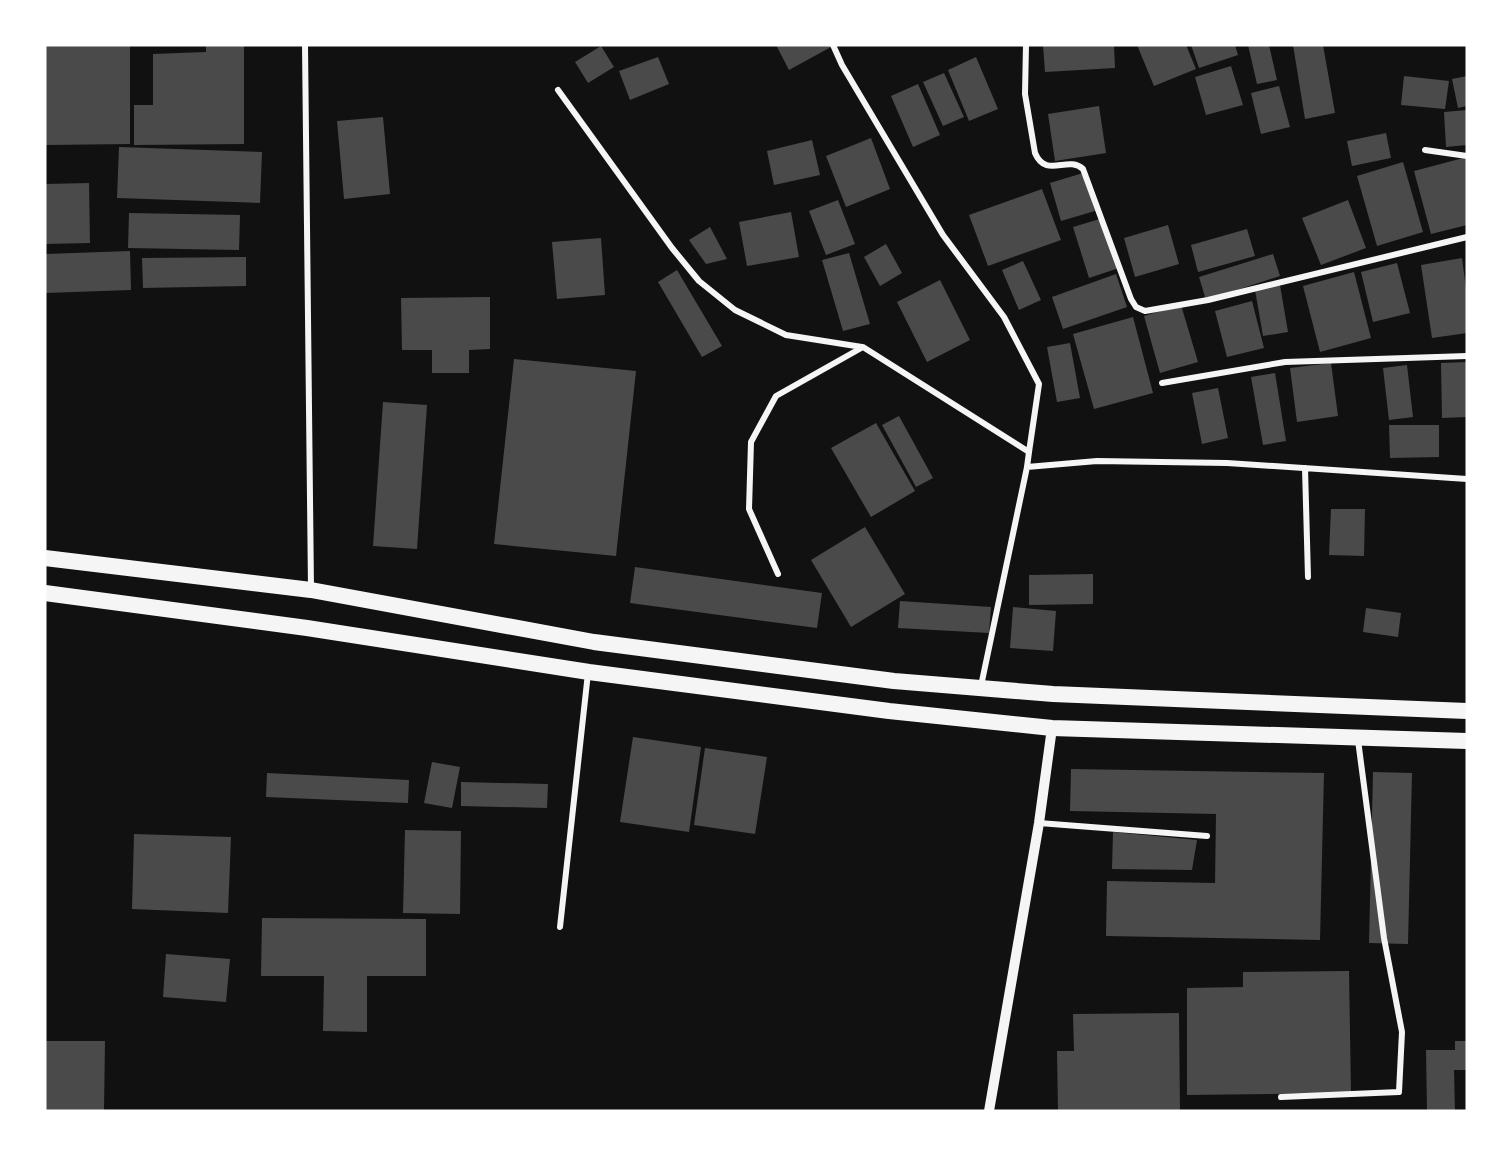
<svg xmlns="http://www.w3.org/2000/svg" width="1512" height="1156" viewBox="0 0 1512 1156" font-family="'IBM Plex Sans',sans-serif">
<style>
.building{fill:#4a4a4a}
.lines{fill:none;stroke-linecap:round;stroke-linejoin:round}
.minor{stroke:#f5f5f5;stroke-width:6}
.tertiary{stroke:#f5f5f5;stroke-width:10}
.trunk{stroke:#f5f5f5;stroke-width:16}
</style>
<rect width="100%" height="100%" fill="#111"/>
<path class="building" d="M45,45H130V144L45,145Z
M206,45H244V144L134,145V105H153V54L206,52Z
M776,45H830L831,47L789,70Z
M1043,45H1114L1115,68L1045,72Z
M1137,45H1186L1196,69L1154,86Z
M1191,45H1235L1238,55L1199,68Z
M1248,45H1269L1277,80L1257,84Z
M1293,45H1323L1335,113L1305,119Z
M601,46L614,67L588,83L575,62Z
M658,57L669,84L630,100L619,71Z
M976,57L998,109L969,121L948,70Z
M1231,66L1243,105L1206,115L1195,77Z
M944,73L964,117L943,126L923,82Z
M1404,76L1449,81L1445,109L1401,105Z
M1467,76V106L1458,108L1452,79Z
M918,84L940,135L913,147L891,96Z
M1279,86L1290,127L1261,134L1251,93Z
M1099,106L1106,153L1055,161L1048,114Z
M1467,110V145L1446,147L1444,112Z
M383,117L390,194L344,199L337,121Z
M1386,133L1391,158L1352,166L1347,141Z
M871,138L890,189L846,207L826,156Z
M812,140L820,175L774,185L767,151Z
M119,147L262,152L260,203L117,198Z
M1467,157V225L1431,234L1414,171Z
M1403,162L1423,232L1377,246L1357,176Z
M1083,173L1095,211L1061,221L1050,183Z
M89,183L90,243L45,244V184Z
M1042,189L1061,240L988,266L969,215Z
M838,200L855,244L826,255L809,211Z
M1348,200L1366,248L1321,265L1302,218Z
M791,212L799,257L747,266L739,222Z
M129,213L240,215L239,250L128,248Z
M1103,218L1119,268L1089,278L1073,227Z
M1168,225L1179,264L1135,277L1124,238Z
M710,227L727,259L706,264L689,240Z
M1247,229L1255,256L1198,272L1191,245Z
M601,238L605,295L557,299L552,242Z
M886,244L902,273L880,286L864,257Z
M130,251L131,290L45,293V254Z
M849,253L870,324L843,331L822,260Z
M1273,254L1280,276L1206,300L1199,277Z
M246,257V286L143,288L142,258Z
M1462,258L1467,296V333L1432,338L1421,265Z
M1023,261L1041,300L1019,310L1002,270Z
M1397,263L1410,313L1373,322L1361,272Z
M677,270L722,346L702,357L658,282Z
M1354,272L1371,338L1320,352L1303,286Z
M1116,274L1127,307L1063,329L1052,297Z
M940,280L970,340L927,362L897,302Z
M1280,285L1288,332L1263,336L1255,290Z
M490,297V349L469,350V373H432V350H402L401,298Z
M1252,301L1264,348L1227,357L1215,311Z
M1181,305L1198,362L1160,373L1144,316Z
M1133,317L1153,393L1094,409L1073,334Z
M1070,343L1080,398L1057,402L1047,347Z
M514,359L636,371L616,556L494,544Z
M1467,362V417L1442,418L1441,363Z
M1331,363L1338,416L1297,422L1290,368Z
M1407,365L1413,417L1389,420L1383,368Z
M1275,373L1286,441L1263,445L1251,377Z
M1218,388L1228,438L1202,444L1192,393Z
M383,402L427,405L417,549L373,546Z
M899,416L933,478L916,487L882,425Z
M876,423L915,491L871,517L831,448Z
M1389,425H1439V457L1390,458Z
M1331,509H1365L1364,556L1329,555Z
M865,527L905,594L851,627L811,560Z
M635,567L822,593L817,628L630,603Z
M1093,574V604L1029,605V575Z
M900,601L991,607L989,633L898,628Z
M1013,607L1056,611L1053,651L1010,648Z
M1366,608L1401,613L1398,637L1363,632Z
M633,737L701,747L689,832L620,822Z
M705,748L767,757L755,834L694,825Z
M432,762L460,767L452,808L424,803Z
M1071,769L1324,773L1320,940L1106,936L1107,881L1215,883L1216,814L1070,811Z
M1373,772L1412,773L1408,944L1369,943Z
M267,773L409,780L408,803L266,797Z
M461,782L548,784L547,808L461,806Z
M405,830L461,831L460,914L403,913Z
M1113,832L1197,840L1192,870L1112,869Z
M134,834L231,837L228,913L132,909Z
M262,918L426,919V976H367V1032L323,1031L324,976H261Z
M166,954L230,959L226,1002L163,997Z
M1349,971L1351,1093L1187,1095V988L1243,987V972Z
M1179,1013L1180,1111H1058L1057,1051H1074L1073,1014Z
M45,1041H105L104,1111H45Z
M1455,1041H1467V1070H1454L1455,1111H1427L1426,1050H1455Z"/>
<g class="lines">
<path class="minor" d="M305,45L311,589
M1026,45L1025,94L1035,153C1046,179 1068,155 1083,169L1131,299L1136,307L1145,311L1208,300L1467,237
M558,90L672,248L699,281L735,310L786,335L862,347
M1425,150L1467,156
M1162,383L1285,362L1467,356
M1029,452L1027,467L1097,461L1227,463L1467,479
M1305,468L1308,577
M778,574L749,509L751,442L776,396L863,347L1029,452L1039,384L1004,317L943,235L842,65L833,45
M981,686L1027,467
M1039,823L1207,836
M560,927L588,673
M1281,1097L1399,1092L1402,1032L1384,938L1358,740"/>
<path class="tertiary" d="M989,1111L1039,823L1052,728"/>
<path class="trunk" d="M45,558L311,590L594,642L894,681L1053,694L1467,711
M45,593L307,628L589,672L889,711L1052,728L1467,741"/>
</g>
<rect width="1512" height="1156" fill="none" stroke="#ffffff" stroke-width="93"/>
</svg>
